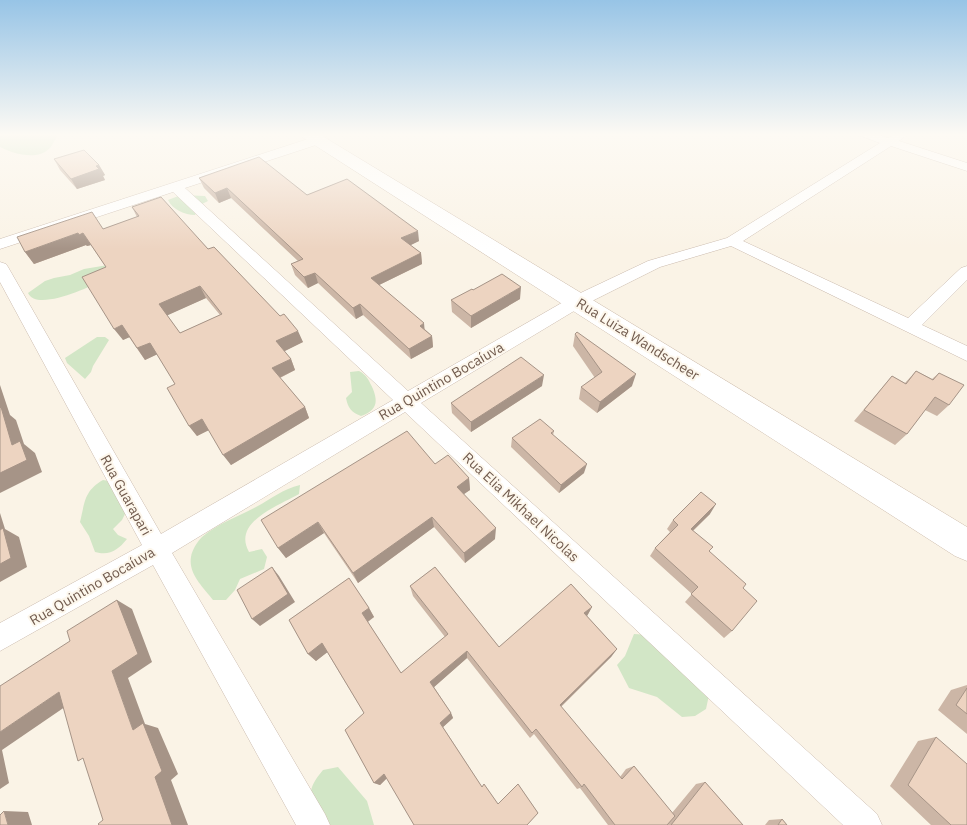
<svg xmlns="http://www.w3.org/2000/svg" width="967" height="825" viewBox="0 0 967 825" font-family="'IBM Plex Sans',sans-serif">
<style>
.green{fill:#d2e6c6}
.lines{fill:none;stroke-linecap:round;stroke-linejoin:round}
.street-casing{stroke:#cbbbae;stroke-width:1}
.secondary-casing{stroke:#cdbcac;stroke-width:1}
.street{fill:#fff;fill-rule:evenodd}
.secondary{fill:#fff;fill-rule:evenodd}
.wall{fill:#ccb6a6;fill-rule:evenodd}
.shaded-wall{fill:#a69487}
.building{fill:#edd4c1;stroke:#a69487;fill-rule:evenodd}
.labels{text-anchor:middle;dominant-baseline:central;stroke-width:4;stroke-linejoin:round;paint-order:stroke}
.street-label{font-size:14px;fill:#715b4e;stroke:#fdf7ec}
</style>
<rect width="100%" height="100%" fill="#faf3e6"/>
<path class="green" d="M0,134H58C56,138 53,144 50,148C37,161 14,154 0,147Z
M181,195L205,196L208,201L202,204L195,215C185,215 172,209 168,200Z
M108,265L103,281C88,287 37,312 28,293L45,281L54,278L70,275L84,269Z
M97,337H105L109,340L93,366L91,372L85,379L67,363L65,358Z
M359,371C367,375 369,381 373,389C379,404 375,411 361,416C351,412 348,408 346,398L352,392L350,372Z
M103,480L114,482L127,510L122,520L113,529L118,535L127,539C118,550 110,556 95,552L89,536L80,522C85,502 84,491 103,480Z
M300,485L299,494C278,506 232,522 249,552L262,549L267,557L264,569L240,579L235,590L226,600H213C204,588 188,574 191,557C192,550 197,542 202,537C217,524 239,516 256,507C271,499 283,489 300,485Z
M634,634L649,635L709,695L706,709L695,716L682,717L657,697L629,688L617,665L625,656Z
M338,767L367,801L374,825H329C311,801 302,795 323,770Z"/>
<g class="lines">
<g class="street-casing">
<path id="street" d="M859,134H876L888,138L894,134H908L899,141L967,163V171L891,146L743,241L908,318L961,268L967,266V280L922,325L967,346V361L731,246L660,267L584,305L421,403L877,814L882,825H843L405,412L172,553L325,814L330,825H296L153,565L0,651V623L142,545L0,282V262L6,264L8,267L161,534L393,400L173,192L0,249V239L314,137H322L324,140L322,143L185,188L408,391L572,297L648,261L727,238L880,143L861,136Z"/>
</g>
<g class="secondary-casing">
<path id="secondary" d="M300,134H319L967,527V561L955,556L302,137Z"/>
</g>
<use href="#street" class="street"/>
<use href="#secondary" class="secondary"/>
</g>
<path class="wall" d="M54,159L99,165L105,175L103,176L105,180L77,189L60,170Z
M199,178L307,195L419,241L410,245L421,253L422,264L379,285L432,336L433,347L411,359L363,315L356,319L318,283L308,288L295,275L291,264L298,261L231,198L219,203L204,188Z
M132,207L208,249L303,342L284,351L291,359L295,370L280,378L305,407L309,418L231,465L209,430L197,436L189,426L175,384L157,354L145,360L129,337L123,340L106,267L91,245L87,246L86,245L34,264L25,252L103,229L137,217ZM206,298L220,315L180,333L167,315Z
M520,299L471,328L452,312L451,300Z
M575,334L632,386L597,413L579,399L581,387L595,378L573,346Z
M916,371L932,379L939,373L949,405L937,416L925,410L907,434L895,445L854,421L892,376L905,383Z
M542,386L471,432L452,413L451,403Z
M554,431L553,435L584,473L559,493L511,447L512,438Z
M435,464L469,478L470,490L463,494L495,539L465,563L434,527L358,583L324,533L286,558L278,548Z
M710,514L693,531L709,552L743,588L732,631L724,638L685,602L692,594L650,556L655,548L670,532L667,529L673,520Z
M435,567L499,647L571,584L592,607L587,616L617,649L611,657L561,707L620,777L626,769L634,766L672,813L696,784L705,782L743,825H608L580,788L577,789L534,734L530,738L467,658L434,687L451,713L453,718L443,727L482,787L484,784L498,804L518,784L538,813L527,825H414L387,778L380,785L374,783L345,730L364,713L327,652L316,661L308,654L289,620L349,578L369,608L374,617L368,622L401,673L445,637L413,596L410,586Z
M967,685V734L938,710L951,690Z
M936,737L967,825H931L890,786L918,741Z
M782,819L787,825H765L769,820Z"/>
<path class="shaded-wall" d="M99,165L105,175L103,176L105,180L77,189L71,179Z
M227,188L231,198L219,203L215,193Z
M418,231L419,241L403,249L401,238Z
M78,233H83L91,245L87,246L86,245L34,264L25,252Z
M421,253L422,264L373,288L371,278Z
M315,273L318,283L308,288L304,277Z
M200,286L206,298L166,316L159,304Z
M521,287L520,299L471,328V316Z
M360,304L363,315L356,319L353,308Z
M424,323L425,334L420,326Z
M122,325L130,337L123,340L114,329Z
M298,331L303,342L281,353L276,341Z
M432,336L433,347L411,359L409,349Z
M150,343L158,354L145,360L137,348Z
M291,359L295,370L277,379L272,368Z
M636,374L632,386L597,413L600,402Z
M544,375L542,386L471,432V422Z
M0,385L10,415L16,420L24,444L35,453L42,472L0,493V473L12,445L0,411Z
M305,407L309,418L231,465L223,455Z
M202,419L209,430L197,436L189,426Z
M587,464L584,473L559,493L561,485Z
M469,478L470,490L457,499V487Z
M716,504L710,514L685,538L691,529Z
M0,513L5,529L19,537L27,567L0,582Z
M432,517L434,527L358,583L353,573Z
M318,522L324,533L286,558L278,548Z
M496,528L495,539L465,563L464,553Z
M272,567L279,576L295,602L260,626L252,619Z
M117,600L132,609L152,662L128,678L145,724L158,728L178,774L171,780L188,825H172L133,730L112,671Z
M592,607L587,616L580,622L584,613Z
M369,608L374,617L367,622L362,613Z
M322,643L329,651L316,661L308,654Z
M617,649L611,657L556,711L560,705Z
M467,651V658L433,688L430,682Z
M59,692L78,698L2,750L9,783L0,789V732Z
M451,713L453,718L442,728L440,723Z
M384,774L389,776L380,785L374,783Z
M4,811L28,812L32,825H8Z"/>
<path class="building" d="M84,150L99,165L96,166L99,169L71,179L54,159Z
M259,157L307,195L347,179L418,231L401,238L421,253L371,278L424,323L420,326L432,336L409,349L360,304L353,308L315,273L304,277L291,264L303,259L227,188L215,193L199,178Z
M161,197L208,249L214,247L280,316L284,314L298,331L276,341L291,359L272,368L305,407L223,455L202,419L189,426L167,388L175,384L150,343L137,348L122,325L114,329L82,277L106,267L83,233L79,235L78,233L25,252L17,237L92,212L103,229L139,216L132,207ZM200,286L222,314L180,333L159,304Z
M502,274L521,287L471,316L451,300L472,289L473,290Z
M577,332L636,374L600,402L581,387L602,372L575,334Z
M521,357L544,375L471,422L451,403Z
M916,371L933,380L939,373L964,385L949,405L935,397L907,434L864,410L892,376L906,384Z
M1,407L12,445L20,441L27,460L0,473V408Z
M540,419L554,431L551,433L587,464L561,485L512,438Z
M407,431L435,464L448,455L469,478L457,487L496,528L464,553L432,517L353,573L318,522L278,548L261,520Z
M701,492L716,504L691,529L713,547L709,551L746,584L743,588L757,601L732,631L691,594L698,587L655,548L678,525L673,520Z
M3,528L11,558L0,564V530Z
M272,567L288,594L252,619L237,590Z
M435,567L499,647L571,584L592,607L584,613L617,649L560,705L622,779L634,766L675,816L667,825H615L584,784L582,787L536,729L532,733L467,651L430,682L451,713L440,723L482,787L484,784L498,804L518,784L538,813L527,825H414L384,774L374,783L345,730L364,713L322,643L308,654L289,620L349,578L369,608L362,613L401,673L448,634L410,586Z
M117,600L138,654L112,671L133,730L143,723L162,771L155,777L172,825H99L98,824L103,820L83,758L78,761L59,692L0,732V686L70,641L67,631Z
M967,688V714L956,705Z
M936,737L967,764V825H951L908,785Z
M705,782L743,825H671Z
M4,811L8,825H0V815Z
M782,819L787,825H778Z"/>
<linearGradient id="sky" x2="0" y2="1"><stop stop-color="#97c4e6"/><stop offset="0.54" stop-color="#fdfaf4"/><stop offset="1" stop-color="#fdfaf4" stop-opacity="0"/></linearGradient>
<rect width="967" height="249" fill="url(#sky)"/>
<g class="labels">
<g class="street-label">
<text transform="translate(638 339) rotate(32)">Rua Luiza Wandscheer</text>
<text transform="translate(441 381) rotate(-30)">Rua Quintino Bocaíuva</text>
<text transform="translate(126 495) rotate(61)">Rua Guarapari</text>
<text transform="translate(521 507) rotate(43)">Rua Elia Mikhael Nicolas</text>
<text transform="translate(92 586) rotate(-30)">Rua Quintino Bocaíuva</text>
</g>
</g>
</svg>
